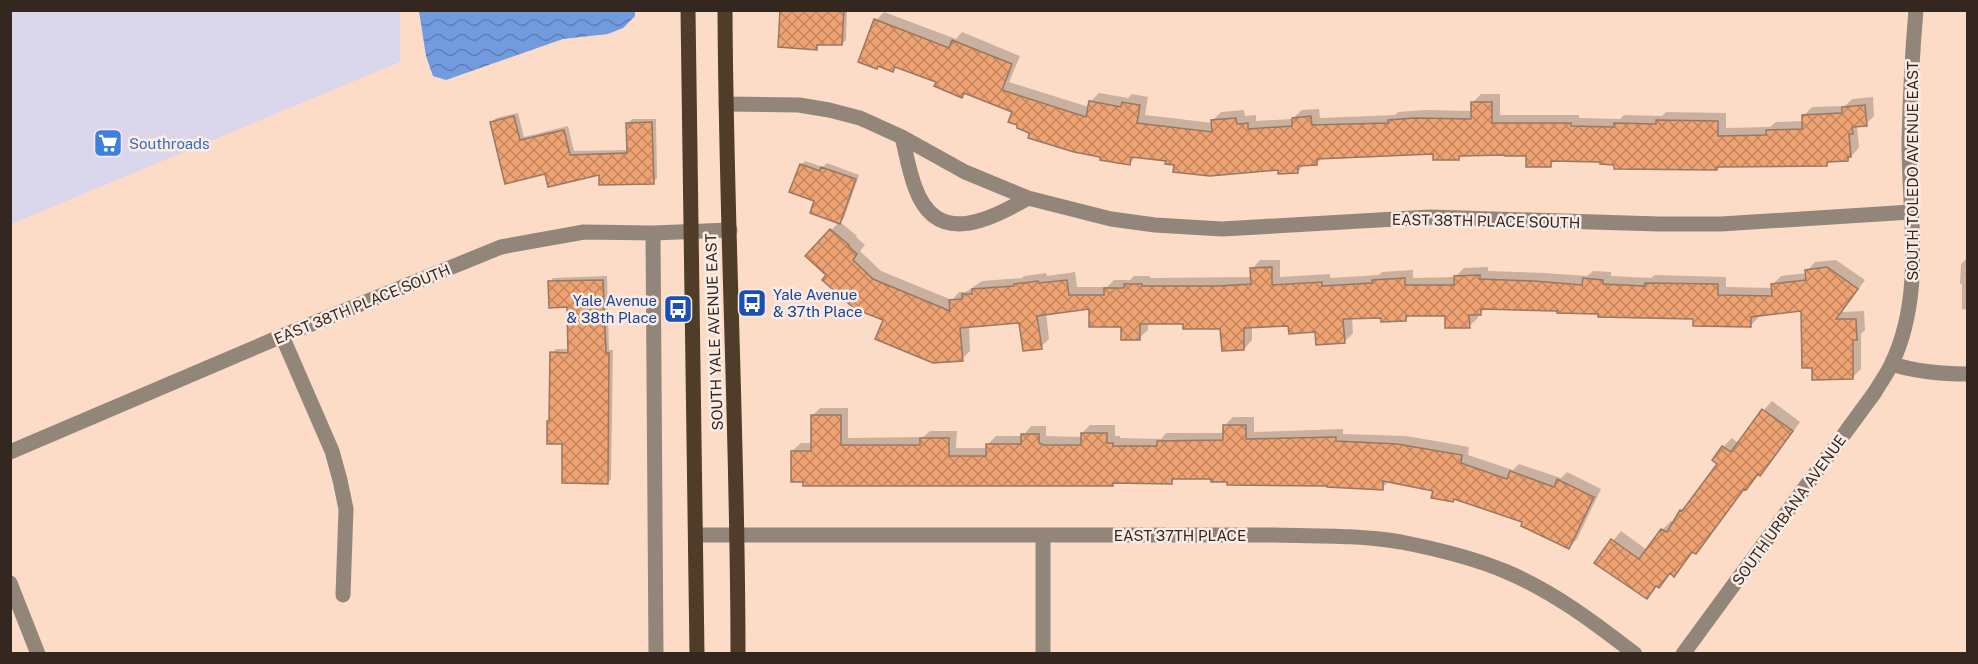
<svg xmlns="http://www.w3.org/2000/svg" width="1978" height="664" viewBox="0 0 1978 664" font-family="'Public Sans',sans-serif">
<style>
.commercial{fill:#dad6ec}
.water{fill:url(#water-waves)}
.shadow{fill:#0003}
.building{fill:url(#building-cross-hatch);stroke:#967865;stroke-width:1.5}
.lines{fill:none;stroke-linecap:round;stroke-linejoin:round}
.minor{stroke:#92867b;stroke-width:15}
.major{stroke:#4f3c29;stroke-width:15}
.labels{text-anchor:middle;dominant-baseline:central;stroke-width:5;stroke-linejoin:round;paint-order:stroke}
.shop-label{font-size:15px;fill:#366cbe;stroke:#fbede5;text-anchor:start}
.street-label{font-size:15px;fill:#34271f;stroke:#fbede5}
.transit-label{font-size:15px;fill:#164399;stroke:#fbede5;text-anchor:start}
</style>
<defs>
<pattern id="water-waves" width="16" height="10" patternUnits="userSpaceOnUse" patternTransform="scale(1.5)"><rect width="16" height="10" fill="#729adf"/><path d="M0 5q4-4 8 0t8 0" fill="none" stroke="#5e7eb4"/></pattern>
<pattern id="building-cross-hatch" width="8" height="8" patternUnits="userSpaceOnUse" patternTransform="scale(1.5)"><rect width="8" height="8" fill="#efa372"/><path d="M0 0l8 8M0 8l8-8" fill="none" stroke="#c2855d"/></pattern>
</defs>
<rect width="100%" height="100%" fill="#fddcc7"/>
<path class="commercial" d="M11,10L400,11V62L11,224Z"/>
<path class="water" d="M635,10V16L623,28L608,34L563,39L446,80L433,76L426,56L419,11Z"/>
<path class="shadow" d="M781,10H847L846,40L842,44L821,43L816,48Z
M884,12L956,39L962,32L1020,56L1009,82L1089,107L1090,102L1099,93L1128,98L1132,94L1148,97L1145,115L1213,123V120L1221,112L1244,110L1245,116L1256,115V121L1292,119L1302,110L1319,109L1320,118L1395,115L1398,112L1424,110L1473,111L1472,103L1481,94H1500V115H1579V118L1620,119L1624,115L1662,116L1666,112L1726,113V128L1770,127L1776,122L1803,121V116L1812,107L1845,106L1852,99L1873,97L1874,116L1866,124L1860,125L1857,127L1859,147L1856,151L1848,160L1830,161L1826,165L1720,166L1716,169L1616,163L1601,161L1556,160L1550,165L1528,155L1463,154L1459,158L1434,152L1322,158L1317,163L1305,164L1298,171L1279,168L1175,163L1167,159L1137,156L1129,164L1102,156L1013,111L966,92L962,96L938,81L897,66L893,70L876,20Z
M518,113L524,137L568,126L574,151L628,150V123L632,119H656L657,178L653,182L600,173L546,172L492,122L496,118Z
M805,161L823,167L827,163L859,175L844,218L840,222L857,236L856,237L865,245L860,251L881,271L952,300L959,292H966L982,281L1022,278L1024,276L1046,273L1047,276L1075,272L1077,287H1107L1114,280H1130L1134,276H1150V278L1252,277V269L1260,260H1280V277L1330,274V278L1379,275L1382,272L1413,270V278L1455,277L1464,268L1488,267V271L1544,273L1587,276L1593,271L1611,272V276L1651,278L1655,275L1726,277V287L1773,288V284L1781,276L1807,273V271L1815,262L1836,260L1865,280L1842,312L1864,311L1865,330L1861,334V369L1853,377L1813,366L1803,309L1759,314V317L1750,326L1694,318L1558,309L1486,307L1480,313H1478V318L1469,326L1446,314L1410,315L1405,320L1382,316L1352,317L1353,333L1344,342L1316,331L1290,325L1252,326V340L1244,349L1221,327L1184,323H1148V330L1139,338L1123,325L1091,307L1046,313L1049,339L1041,347L1020,321L969,325L970,351L962,359L885,319L807,256L839,222L816,200L801,165Z
M1968,257V310L1962,309V284H1960L1961,264Z
M607,276L609,350H613L611,479L607,483L564,443L551,420L552,353L556,349H570L568,306L549,282L553,278Z
M1772,401L1800,422L1769,465L1745,488L1704,543L1695,552L1694,551L1674,575L1671,572L1646,597L1596,562L1621,531L1647,550L1662,530L1671,521L1674,522L1681,511L1719,464L1723,447L1732,438L1739,444L1764,410Z
M820,408H848V438L923,437L930,431H957L956,448H988V444L996,436H1023L1031,426H1046V436L1082,437V433L1090,425H1115V436H1120V438L1161,439L1166,433H1225V425L1233,417H1254V432L1343,429V434L1406,436L1447,443L1469,447L1468,455L1513,470L1519,464L1561,478L1567,472L1601,489L1577,539L1569,547L1524,522L1455,498L1453,500L1434,490L1389,481L1382,488L1229,480L1212,477H1176L1172,482H1116L1112,485L792,451L801,443H812V416Z"/>
<path class="building" d="M780,10H844L842,45H817V50L778,47Z
M874,19L949,48L952,40L1012,64L1002,90L1086,117L1089,101L1121,107L1122,102L1140,105L1137,123L1212,132L1211,120L1236,118L1237,124L1248,123V129L1292,126V118L1311,116L1312,125L1388,123V120L1415,118L1471,119V102H1492V123H1571V126L1614,127V123L1656,124V120L1718,121V136L1766,135V130L1802,129V115L1842,113V107L1865,105L1867,126L1852,127L1853,134H1849L1851,157H1848V161L1827,162V166L1717,167V170L1614,169V165L1600,164V162L1551,161V167H1526V156H1505V155L1459,156V160H1433V154L1317,159V165L1298,166V173L1278,174V170L1210,176L1173,172L1174,165L1165,164L1166,161L1131,157L1130,165L1100,160V157L1074,152L1028,138L1029,133L1017,128V125L1008,122L1012,112L964,93L962,98L934,86L936,82L895,67L893,72L878,66L877,69L858,62Z
M514,116L520,140L564,130L570,155L627,153L626,123L652,122L654,184L599,185V175L548,187L545,174L505,184L490,122Z
M800,164L820,171L821,167L856,179L840,224L810,213L814,201L789,192Z
M830,229L849,245L848,246L857,254L853,260L873,279L950,311L949,300L962,299V294H972V289L1014,286V284L1038,281L1039,283L1067,280L1069,295H1104V288H1124V284H1142V286H1218L1251,284L1250,268L1272,267V285L1322,282V286L1372,283V280L1405,278V285H1454V276L1480,275V279L1534,281L1582,285L1583,278L1603,280V284L1645,286V283L1718,284V295L1772,296L1771,284L1806,280L1805,270L1827,267L1858,289L1836,319H1856L1857,340H1853V379L1812,380V368H1802L1801,311L1751,317V327L1693,326V319L1598,317V314L1557,313V311L1481,309V315H1469L1470,328H1445V316H1406V321L1381,322V318L1343,319L1345,343L1316,345L1315,332L1289,334L1288,326L1244,328V350L1222,351L1220,329H1183V324H1140V340H1121V327H1089V309L1037,316L1042,349L1023,351L1019,323L960,328L963,361L933,363L875,339L883,320L855,309L822,280L826,275L805,256Z
M603,280L606,353H609L608,484L562,483V444H547V421H549L550,352L568,353L567,307L549,308L548,281Z
M1762,409L1793,431L1760,476L1758,474L1746,490L1744,489L1696,554L1692,552L1674,577L1670,573L1659,588L1656,586L1647,599L1594,563L1611,539L1639,559L1661,529L1667,532L1680,510L1682,511L1717,464L1712,460L1722,446L1731,452Z
M811,415H841V445H920V438H949V456H986V444H1021V434H1039V443L1044,445H1081V433H1107V443H1113V446H1157V441L1223,440V425H1246V439L1336,437V441L1397,444L1438,451L1462,455L1461,463L1507,479L1510,471L1554,487L1557,479L1594,497L1569,549L1521,526L1522,522L1454,499L1453,502L1431,498L1433,491L1383,481V490L1327,487V486L1227,485V482H1211V479H1172V484L1113,483V486H803V482H791V451H811Z"/>
<g class="lines">
<path class="minor" d="M726,104L799,105L829,110L860,118L902,137L965,172L1028,198L1111,219L1155,225L1222,229L1430,217L1659,224H1721L1911,212
M902,137C906,153 909,171 915,187C936,247 989,221 1028,198
M653,233L656,654
M282,336L332,451L340,480L346,509L343,595
M1892,364C1917,372 1941,374 1968,374
M10,452L282,336L501,247L584,232L653,233L730,230
M696,535H1273C1315,536 1359,535 1401,542C1437,549 1474,558 1507,572C1554,592 1595,623 1635,654
M1043,535V654
M10,583L38,654
M1683,654L1875,392C1880,383 1887,374 1891,365C1925,296 1909,216 1909,143C1910,99 1912,55 1916,10"/>
<path class="major" d="M688,10L697,654
M725,10C726,225 738,439 738,654"/>
</g>
<defs>
<g id="supermarket-square" transform="scale(1.5)"><rect x="-9" y="-9" width="18" height="18" rx="4" fill="#3f7fe0" stroke="#fbede5"/><path d="M-6-5.5h2.5l.6 2H6L4.5 2H-2.5L-4.4-4H-6ZM-1.5 3.2a1.3 1.3 0 1 0 .1 0ZM3 3.2a1.3 1.3 0 1 0 .1 0Z" fill="#fff"/></g>
<g id="bus-square" transform="scale(1.5)"><rect x="-9" y="-9" width="18" height="18" rx="4" fill="#1a4fb4" stroke="#fbede5"/><path d="M-5-6H5V4H4V6H2V4H-2V6H-4V4H-5ZM-3.5-4V0h7V-4ZM-3.5 1.2v1.5H-2V1.2ZM2 1.2v1.5H3.5V1.2Z" fill="#fff"/></g>
</defs>
<g fill-rule="evenodd">
<use href="#supermarket-square" x="108" y="143"/>
<use href="#bus-square" x="752" y="303"/>
<use href="#bus-square" x="678" y="309"/>
</g>
<g class="labels">
<g class="shop-label">
<text x="129" y="143">Southroads</text>
</g>
<g class="street-label">
<text transform="translate(1912 171) rotate(-90)">SOUTH TOLEDO AVENUE EAST</text>
<text transform="translate(1486 221) rotate(1)">EAST 38TH PLACE SOUTH</text>
<text transform="translate(362 304) rotate(-22)">EAST 38TH PLACE SOUTH</text>
<text transform="translate(714 332) rotate(-92)">SOUTH YALE AVENUE EAST</text>
<text transform="translate(1789 510) rotate(-54)">SOUTH URBANA AVENUE</text>
<text x="1180" y="535">EAST 37TH PLACE</text>
</g>
<g class="transit-label">
<text x="773" y="294">Yale Avenue<tspan x="773" dy="17">&amp; 37th Place</tspan></text>
<text x="657" y="300" text-anchor="end">Yale Avenue<tspan x="657" dy="17">&amp; 38th Place</tspan></text>
</g>
</g>
<rect width="1978" height="664" fill="none" stroke="#34271f" stroke-width="24"/>
</svg>
